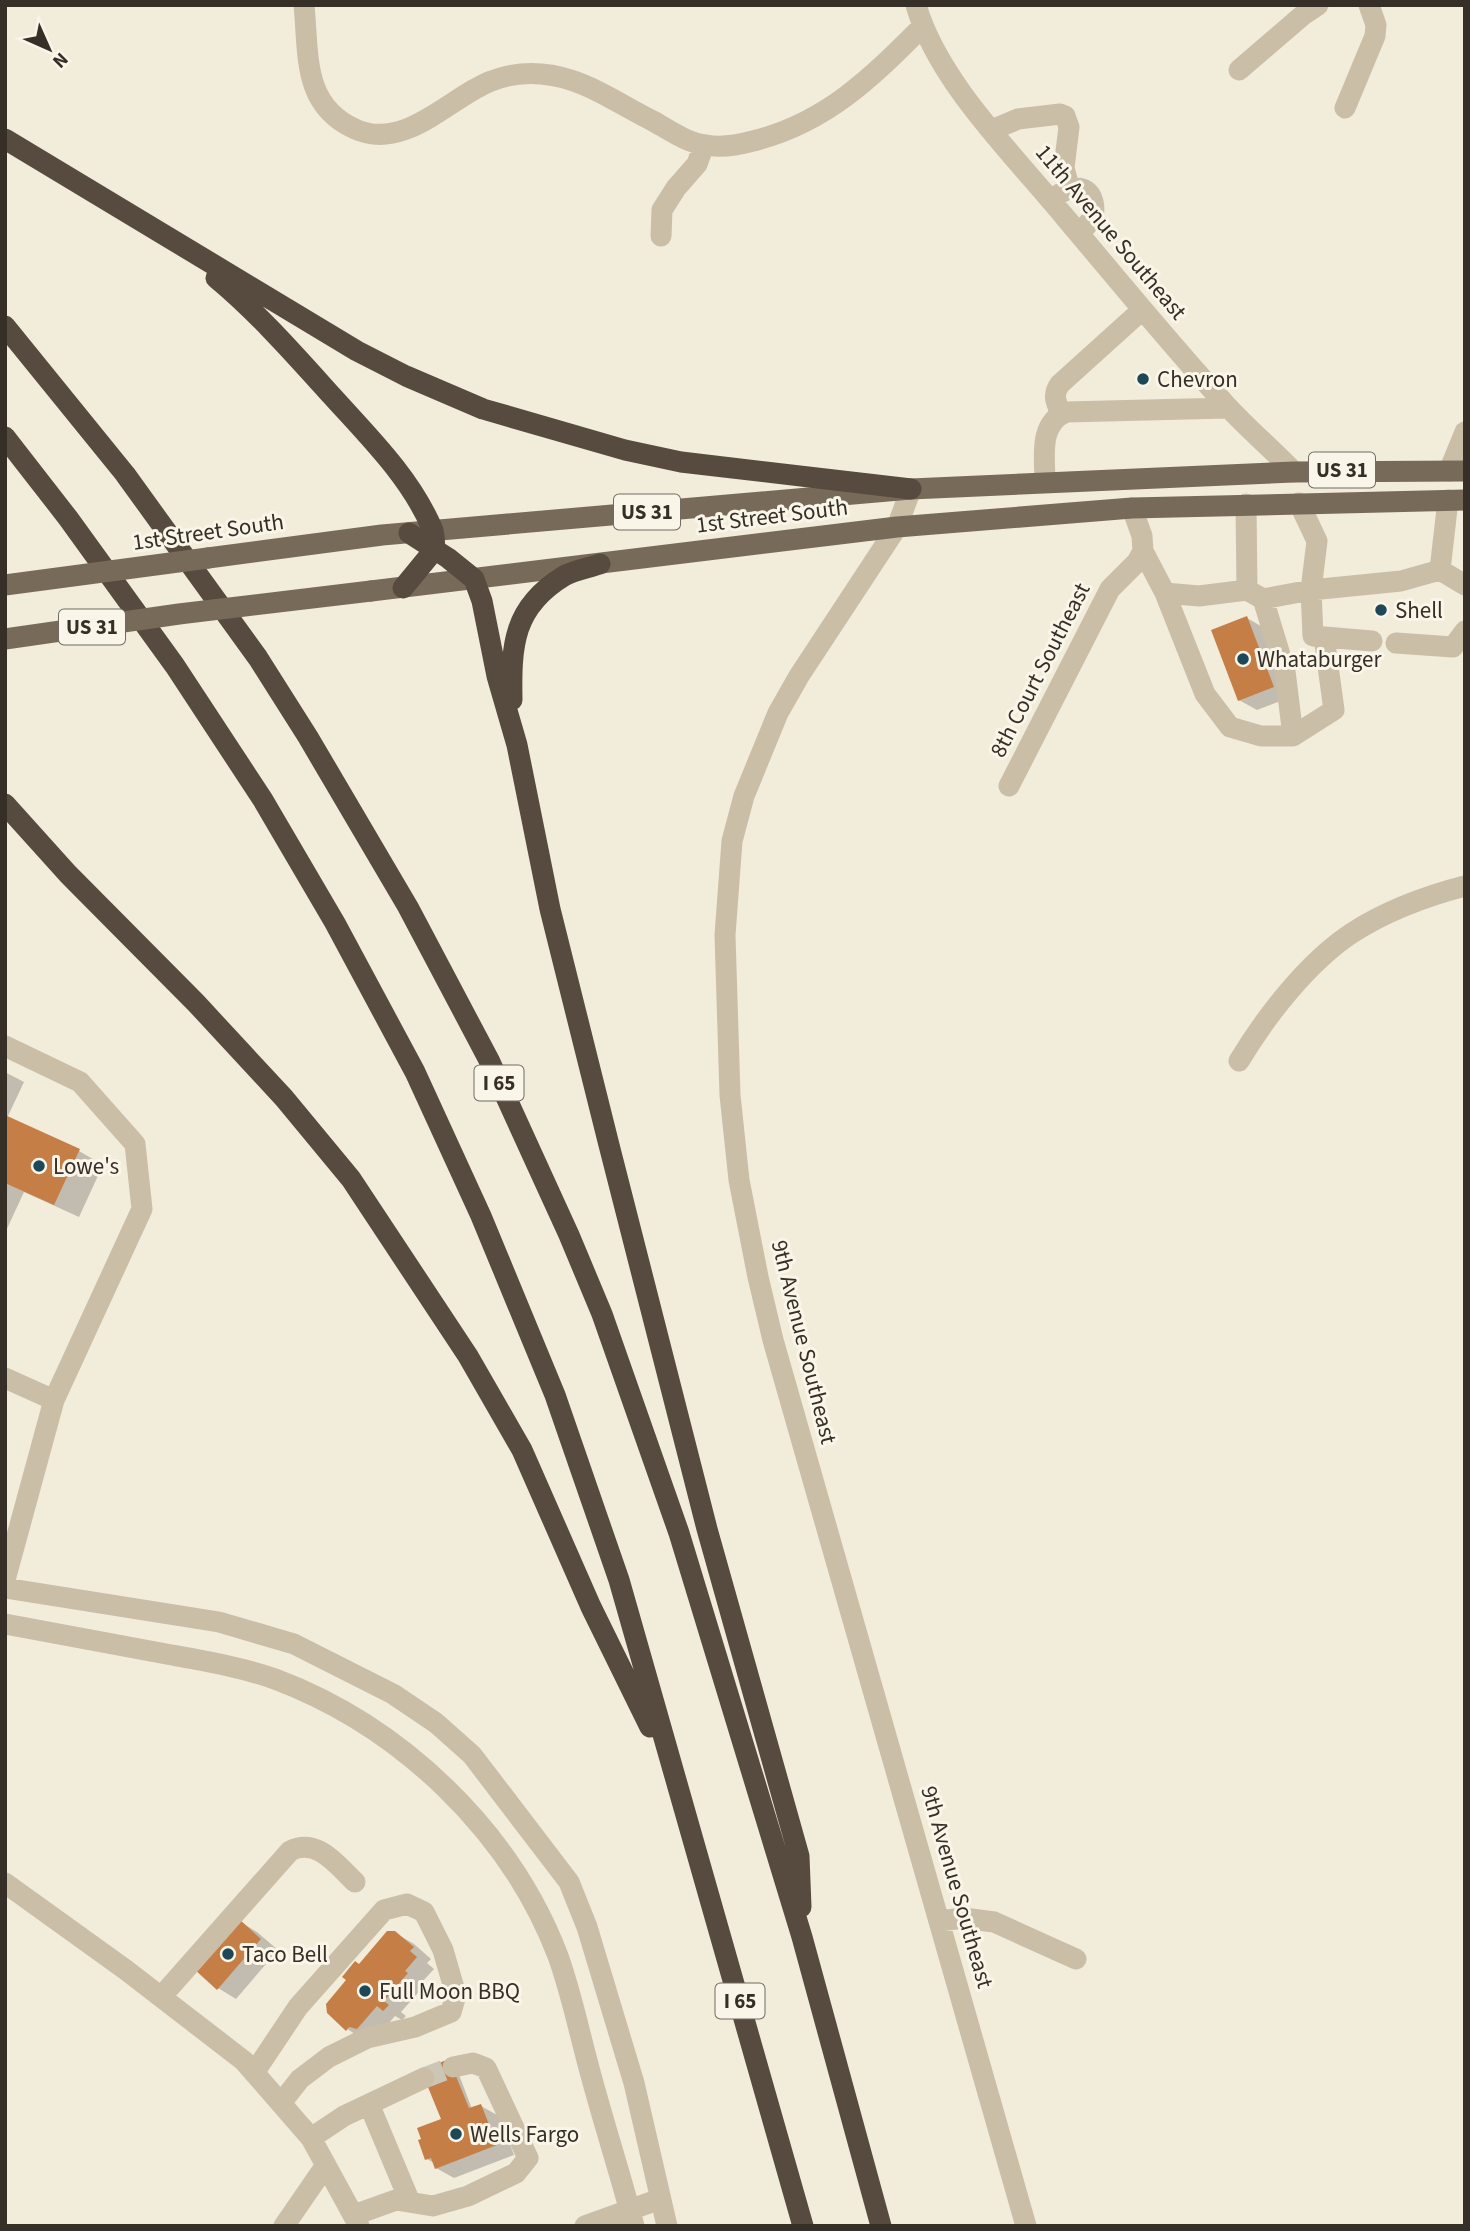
<svg xmlns="http://www.w3.org/2000/svg" width="1470" height="2231" viewBox="0 0 1470 2231" font-family="'Source Sans 3',sans-serif">
<style>
.shadow{fill:#0003}
.building{fill:#c57e46}
.lines{fill:none;stroke-linecap:round;stroke-linejoin:round}
.minor-tunnel{stroke:#ccc6b7;stroke-width:21;stroke-dasharray:21 10;stroke-linecap:butt}
.minor{stroke:#cabea7;stroke-width:21}
.major{stroke:#786a59;stroke-width:21}
.highway{stroke:#574b3f;stroke-width:21}
.major-bridge{stroke:#786a59;stroke-width:21}
.poi-dot{fill:#1d4858;stroke:#f9f5e8;stroke-width:2.5}
.labels{text-anchor:middle;dominant-baseline:central;stroke-width:6;stroke-linejoin:round;paint-order:stroke}
.shield{fill:#f9f5e8;stroke:#706a62;stroke-width:2}
.shield-label{font-size:21px;font-weight:bold;fill:#362f28}
.street-label{font-size:23px;fill:#362f28;stroke:#f9f5e8}
.poi-label{font-size:23px;fill:#362f28;stroke:#f9f5e8;text-anchor:start}
</style>
<rect width="100%" height="100%" fill="#f2ecdb"/>
<path class="shadow" d="M1247,618L1266,629L1291,697L1257,710L1239,700Z
M5,1072L24,1082L7,1118L79,1151L103,1165L79,1217L24,1192L5,1233Z
M239,1921L257,1932L278,1950L236,1999L218,1988Z
M395,1933L414,1944L431,1959L427,1963L434,1969L422,1982L425,1985L401,2012L406,2016L402,2020L395,2016L376,2038L365,2040L347,2029L360,1966Z
M455,2064L472,2109L481,2106L499,2116L514,2155L454,2178L436,2168L434,2163L427,2159L443,2120Z"/>
<path class="building" d="M1247,616L1274,687L1238,701L1211,630Z
M5,1115L80,1149L54,1205L5,1183Z
M239,1919L261,1939L217,1990L194,1969Z
M387,1931H395L414,1947L410,1951L417,1957L405,1971L408,1973L384,2001L389,2005L383,2011L377,2006L357,2029L349,2027L346,2031L327,2013L326,2004L346,1980L342,1977L355,1961L359,1964Z
M449,2059L469,2108L481,2104L497,2145L435,2169L431,2158L425,2160L418,2140L421,2139L417,2128L441,2119L421,2070Z"/>
<g class="lines">
<path class="minor-tunnel" d="M424,2078L453,2067"/>
<path class="minor" d="M304,5C309,55 302,105 355,129C399,149 439,109 475,89C495,77 519,72 541,74C583,77 616,103 653,121C669,130 687,143 706,145C721,148 738,145 753,141C826,123 871,78 922,27
M916,5C938,82 1014,155 1064,216C1118,280 1170,344 1226,405C1248,429 1272,449 1294,472
M1239,70L1303,15L1318,5
M1345,108L1375,36L1376,25L1369,5
M992,130L1018,119L1060,114L1065,116L1069,127L1064,168L1069,187
M1058,195C1081,179 1098,192 1093,218L1079,234
M661,236L662,210L676,188L697,164L704,145
M1061,414C1056,402 1052,395 1060,384L1142,310
M1449,471L1465,432
M1045,482C1045,458 1038,424 1066,412L1228,408
M911,489L897,527L799,676L778,713L744,796L732,841L725,935L730,1095L739,1180L758,1277L773,1340L1026,2226
M1448,500L1440,570L1465,585
M1299,503L1317,541L1311,590L1313,636L1372,641
M1246,504L1247,590L1199,596L1165,593L1205,694L1230,727L1261,736H1293L1334,710L1324,637
M1143,551L1165,593
M1247,590L1263,599L1311,590L1401,581L1440,570
M1263,599L1285,671L1293,736
M1396,643L1453,647L1465,631
M1009,786L1110,589L1137,562L1143,551L1142,536L1132,508
M5,1046L80,1082L135,1144L142,1209L54,1400
M1239,1061C1266,1016 1308,962 1352,933C1386,911 1426,896 1465,886
M5,1378L54,1400L5,1580
M5,1588L219,1622L294,1644L393,1694L436,1723L472,1755L569,1882L587,1927L634,2083L667,2226
M5,1624C57,1634 109,1643 161,1653C199,1660 238,1666 275,1679C400,1726 510,1830 558,1956C571,1992 579,2031 589,2068C603,2121 620,2173 634,2226
M5,1883L126,1970L244,2061L311,2138L359,2226
M939,1921L964,1918L994,1922L1076,1959
M161,1997L290,1851C317,1837 337,1865 355,1882
M254,2073L298,2007L384,1910L407,1904L424,1912L443,1950L456,1995L451,2012L415,2027L367,2038L329,2057L300,2079L281,2103
M369,2104L410,2202
M311,2138L344,2116L424,2078
M354,2215L396,2200L433,2206L468,2196L516,2173L528,2158L486,2068L473,2063L453,2067
M284,2226L326,2165
M585,2226L660,2199"/>
<path class="major" d="M208,558L382,535L911,489L1294,472L1465,471
M371,591L897,527L1132,508L1465,500"/>
<path class="highway" d="M5,139L357,351L406,376L483,409L625,450L681,462L911,489
M216,278C258,313 295,355 332,396C369,437 410,477 432,528C435,534 434,542 435,549L403,588
M5,326L125,474L258,658L308,737L408,907L490,1062L569,1235L602,1314L679,1533L802,1937L881,2226
M5,437L68,518L175,666L263,800L335,923L415,1072L481,1216L555,1395L619,1580L803,2226
M409,533L448,558L474,579L482,601L497,676L517,745L550,909L609,1145L707,1529L799,1856L801,1907
M512,700C511,645 513,607 564,576C574,570 589,568 600,564
M5,804L68,874L196,1003L284,1098L351,1179L468,1356L522,1450L591,1607L650,1727"/>
<path class="major-bridge" d="M5,585L208,558
M5,639L179,614L371,591"/>
</g>
<g class="poi-dot">
<circle cx="1143" cy="379" r="7"/>
<circle cx="1381" cy="610" r="7"/>
<circle cx="1243" cy="659" r="7"/>
<circle cx="39" cy="1166" r="7"/>
<circle cx="228" cy="1954" r="7"/>
<circle cx="365" cy="1991" r="7"/>
<circle cx="456" cy="2134" r="7"/>
</g>
<g class="labels">
<g class="shield">
<rect x="1309" y="452.5" width="66" height="35" rx="5"/>
<rect x="614" y="494.5" width="66" height="35" rx="5"/>
<rect x="59" y="609.5" width="66" height="35" rx="5"/>
<rect x="474.5" y="1065.5" width="49" height="35" rx="5"/>
<rect x="715.5" y="1983.5" width="49" height="35" rx="5"/>
</g>
<g class="shield-label">
<text x="1342" y="470">US 31</text>
<text x="647" y="512">US 31</text>
<text x="92" y="627">US 31</text>
<text x="499" y="1083">I 65</text>
<text x="740" y="2001">I 65</text>
</g>
<g class="street-label">
<text transform="translate(1111 232) rotate(50)">11th Avenue Southeast</text>
<text transform="translate(772 516) rotate(-7)">1st Street South</text>
<text transform="translate(208 532) rotate(-8)">1st Street South</text>
<text transform="translate(1040 670) rotate(-63)">8th Court Southeast</text>
<text transform="translate(804 1342) rotate(76)">9th Avenue Southeast</text>
<text transform="translate(957 1887) rotate(74)">9th Avenue Southeast</text>
</g>
<g class="poi-label">
<text x="1157" y="379">Chevron</text>
<text x="1395" y="610">Shell</text>
<text x="1257" y="659">Whataburger</text>
<text x="53" y="1166">Lowe's</text>
<text x="242" y="1954">Taco Bell</text>
<text x="379" y="1991">Full Moon BBQ</text>
<text x="470" y="2134">Wells Fargo</text>
</g>
</g>
<rect width="1470" height="2231" fill="none" stroke="#362f28" stroke-width="14"/>
<g transform="translate(49 49) rotate(135)" stroke="#f9f5e8" stroke-width="5" paint-order="stroke">
<path d="M0-5L12 26L0 18L-12 26Z" fill="#362f28"/>
<text y="-10" font-size="19" font-weight="bold" text-anchor="middle" fill="#362f28">N</text>
</g>
</svg>
